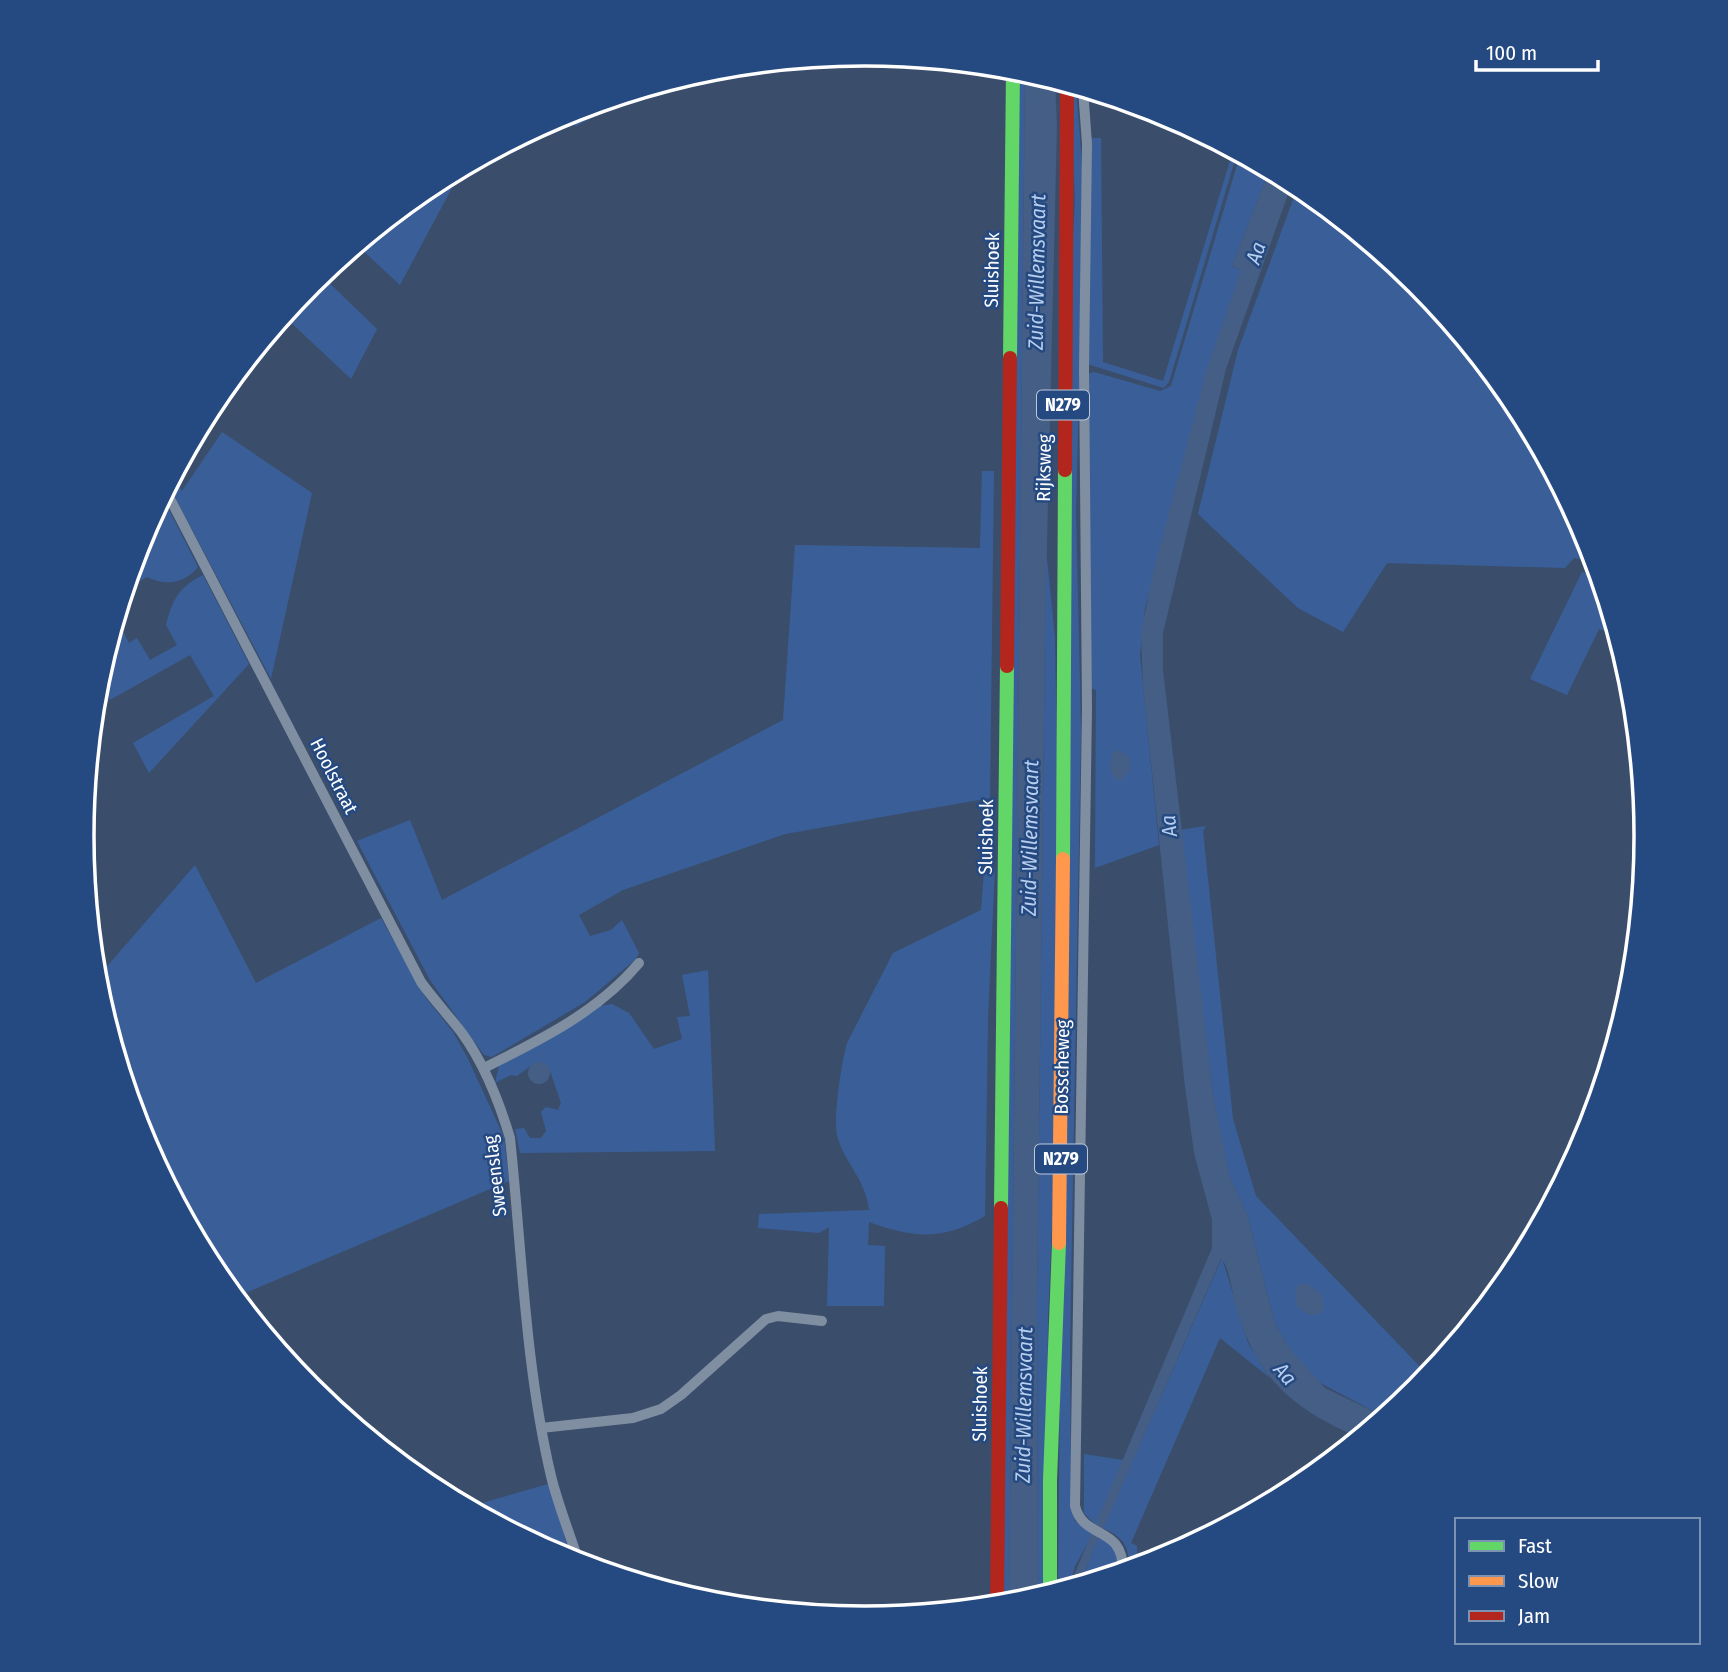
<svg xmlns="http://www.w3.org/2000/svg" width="1728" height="1672" viewBox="0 0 1728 1672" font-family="'Fira Sans Condensed',sans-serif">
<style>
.green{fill:#3a5f98}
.water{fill:#455e85}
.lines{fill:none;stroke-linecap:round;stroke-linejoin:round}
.street{stroke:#808ea2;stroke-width:10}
.fast{stroke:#63d668;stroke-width:14}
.slow{stroke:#ff974d;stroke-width:14}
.jam{stroke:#b3261e;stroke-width:14}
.labels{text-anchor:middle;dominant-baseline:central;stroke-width:5;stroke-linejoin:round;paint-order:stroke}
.shield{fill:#254981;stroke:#bec8d9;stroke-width:2}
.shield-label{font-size:18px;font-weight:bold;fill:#fff}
.street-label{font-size:19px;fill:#fff;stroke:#254981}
.water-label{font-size:21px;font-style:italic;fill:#b8ceee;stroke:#254981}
.rim{fill:none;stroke:#fff;stroke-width:3.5}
</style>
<rect width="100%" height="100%" fill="#3a4e6c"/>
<path class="green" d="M1016,69L1025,72L1009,1603L999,1604Z
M1070,85L1076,87L1084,191L1076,512L1081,731L1070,1345L1071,1499L1075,1521L1094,1532L1075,1566L1069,1587L1058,1590L1071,266L1075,201Z
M646,89L576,126L564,114H565Z
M1089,138H1101L1103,362L1163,381L1233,151L1237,153L1169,382L1164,388L1087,364Z
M1240,155L1267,169V176L1232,266L1241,270L1145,608L1140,655L1159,845L1095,868L1096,690L1091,688L1088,374L1094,372L1160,391L1171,386Z
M462,169L400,285L357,245L430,186Z
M1298,186L1417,284L1514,402L1586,537L1591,552L1588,561L1574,558L1565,568L1387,563L1343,632L1298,608L1198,514L1238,350Z
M321,275L377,329L351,379L284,316Z
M222,432L312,493L271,679L169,486L174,477L182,491Z
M982,471H994L990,798L785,834L623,890L579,915L590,936L611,930L622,920L639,953L636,959L585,1002L492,1057L484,1055L430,980L357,841L410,820L442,900L783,720L795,545L980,548Z
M164,500L198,567C184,584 166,586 147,577L126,589L142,536Z
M1046,549L1055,638L1057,754L1054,1178L1048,1318L1045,1594L1038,1596L1037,1306Z
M1582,572L1598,577L1616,635L1599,629L1567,695L1530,679Z
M203,575L249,664L149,773L133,743L214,696L190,655L110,700L99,678L117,620L129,643L137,638L150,660L177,645L166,625C172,600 179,587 203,575Z
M1206,826L1203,831L1233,1119L1256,1196L1428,1375L1416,1389L1386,1414L1377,1413L1315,1380L1289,1348L1275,1324L1247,1214L1229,1175L1223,1147L1213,1094L1180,830Z
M195,865L256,983L381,918L426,998L453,1032L467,1057L504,1137L509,1181L236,1297L214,1270L142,1135L96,979Z
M995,868L988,1017L985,1216C943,1241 913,1238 869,1222L868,1245L885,1246L884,1306H827L829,1227L819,1233L758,1228L759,1214L869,1210C866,1179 844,1163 837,1135C833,1118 842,1060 847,1043L893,953L981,910L984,872Z
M708,970L715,1151L520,1153L515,1129L524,1128L530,1138H541L546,1131L541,1112L546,1107L558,1110L561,1103L550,1071L536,1062L517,1076L511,1075L495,1083L499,1066L600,1006L612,1004L629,1013L654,1049L682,1039L677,1017L690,1016L682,975Z
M1222,1258L1248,1343L1270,1378L1220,1338L1131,1543L1137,1546L1138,1566L1128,1569C1131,1547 1123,1537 1103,1528Z
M1084,1454L1123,1460L1096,1525L1084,1513Z
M548,1484L572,1560L468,1507Z
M1100,1535L1118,1549L1119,1572L1079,1584Z"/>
<path class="water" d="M1025,72L1055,81L1057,125L1045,630L1037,1306L1038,1596L1009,1603Z
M1267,169L1292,183L1226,369L1163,633V670L1213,1094L1229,1175L1247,1214L1275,1324L1289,1348L1325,1388L1377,1413L1386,1414L1358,1437C1290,1408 1255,1376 1235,1303C1232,1291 1229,1265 1221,1259L1079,1584L1069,1587L1212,1248V1220L1194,1153L1185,1087L1143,686L1141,633L1153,573L1206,372L1241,270L1232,266L1267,176Z
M1119,750L1129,757L1130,769L1121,781L1113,776L1110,767L1113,753Z
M528 1073a11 11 0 1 1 22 0a11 11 0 1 1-22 0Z
M1299,1284H1307L1322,1295L1324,1307L1320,1314L1309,1315L1296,1306L1295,1292Z"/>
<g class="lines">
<path class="street" d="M1083,89L1087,144L1084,368L1087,708L1075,1506C1084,1541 1123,1524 1123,1571
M166,491L421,982C434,1000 449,1016 462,1033C485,1065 499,1101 510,1138C522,1251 525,1365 551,1476C558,1505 570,1534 579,1563
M484,1068C540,1040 598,1012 639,963
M541,1428L633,1418L661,1409L681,1395L766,1319L778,1316L822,1321"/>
<path class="fast" d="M1010,358L1013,69
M1063,859L1065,470
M1001,1208L1007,666
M1050,1593V1480L1059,1243"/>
<path class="slow" d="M1059,1243L1063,859"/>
<path class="jam" d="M1065,470L1067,85
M1007,666L1010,358
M997,1605L1001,1208"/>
</g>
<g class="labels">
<g class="shield">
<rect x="1037" y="390.5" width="52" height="29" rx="5"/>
<rect x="1035" y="1144.5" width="52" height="29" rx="5"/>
</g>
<g class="shield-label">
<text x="1063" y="405">N279</text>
<text x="1061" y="1159">N279</text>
</g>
<g class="street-label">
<text transform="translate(992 270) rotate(-89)">Sluishoek</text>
<text transform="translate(1044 468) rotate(-89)">Rijksweg</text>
<text transform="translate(334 776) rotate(63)">Hoolstraat</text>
<text transform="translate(986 837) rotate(-89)">Sluishoek</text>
<text transform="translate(1062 1067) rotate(-89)">Bosscheweg</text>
<text transform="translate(495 1176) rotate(-97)">Sweenslag</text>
<text transform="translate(980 1404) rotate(-89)">Sluishoek</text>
</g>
<g class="water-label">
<text transform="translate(1256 253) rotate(-71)">Aa</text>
<text transform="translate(1037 272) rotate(-89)">Zuid-Willemsvaart</text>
<text transform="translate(1169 826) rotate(-96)">Aa</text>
<text transform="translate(1030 838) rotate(-89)">Zuid-Willemsvaart</text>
<text transform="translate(1285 1374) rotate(49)">Aa</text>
<text transform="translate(1024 1405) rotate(-89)">Zuid-Willemsvaart</text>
</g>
</g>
<path d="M0 0H1728V1672H0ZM94 836a770 770 0 1 1 1540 0a770 770 0 1 1-1540 0Z" fill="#254981" fill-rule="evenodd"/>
<path class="rim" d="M94 836a770 770 0 1 1 1540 0a770 770 0 1 1-1540 0Z"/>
<rect x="1455" y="1518" width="245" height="126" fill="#254981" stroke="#7c92b3" stroke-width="2"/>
<rect x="1469" y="1541" width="35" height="10" fill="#63d668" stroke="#7c92b3" stroke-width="2"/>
<text x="1518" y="1553" font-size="21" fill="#ffffff">Fast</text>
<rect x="1469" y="1576" width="35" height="10" fill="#ff974d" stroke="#7c92b3" stroke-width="2"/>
<text x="1518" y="1588" font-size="21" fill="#ffffff">Slow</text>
<rect x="1469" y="1611" width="35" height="10" fill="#b3261e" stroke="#7c92b3" stroke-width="2"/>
<text x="1518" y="1623" font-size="21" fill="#ffffff">Jam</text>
<path d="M1476 60v10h122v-10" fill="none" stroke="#ffffff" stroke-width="3.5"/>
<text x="1486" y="60" font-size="21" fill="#ffffff" stroke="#254981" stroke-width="5" paint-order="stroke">100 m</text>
</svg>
